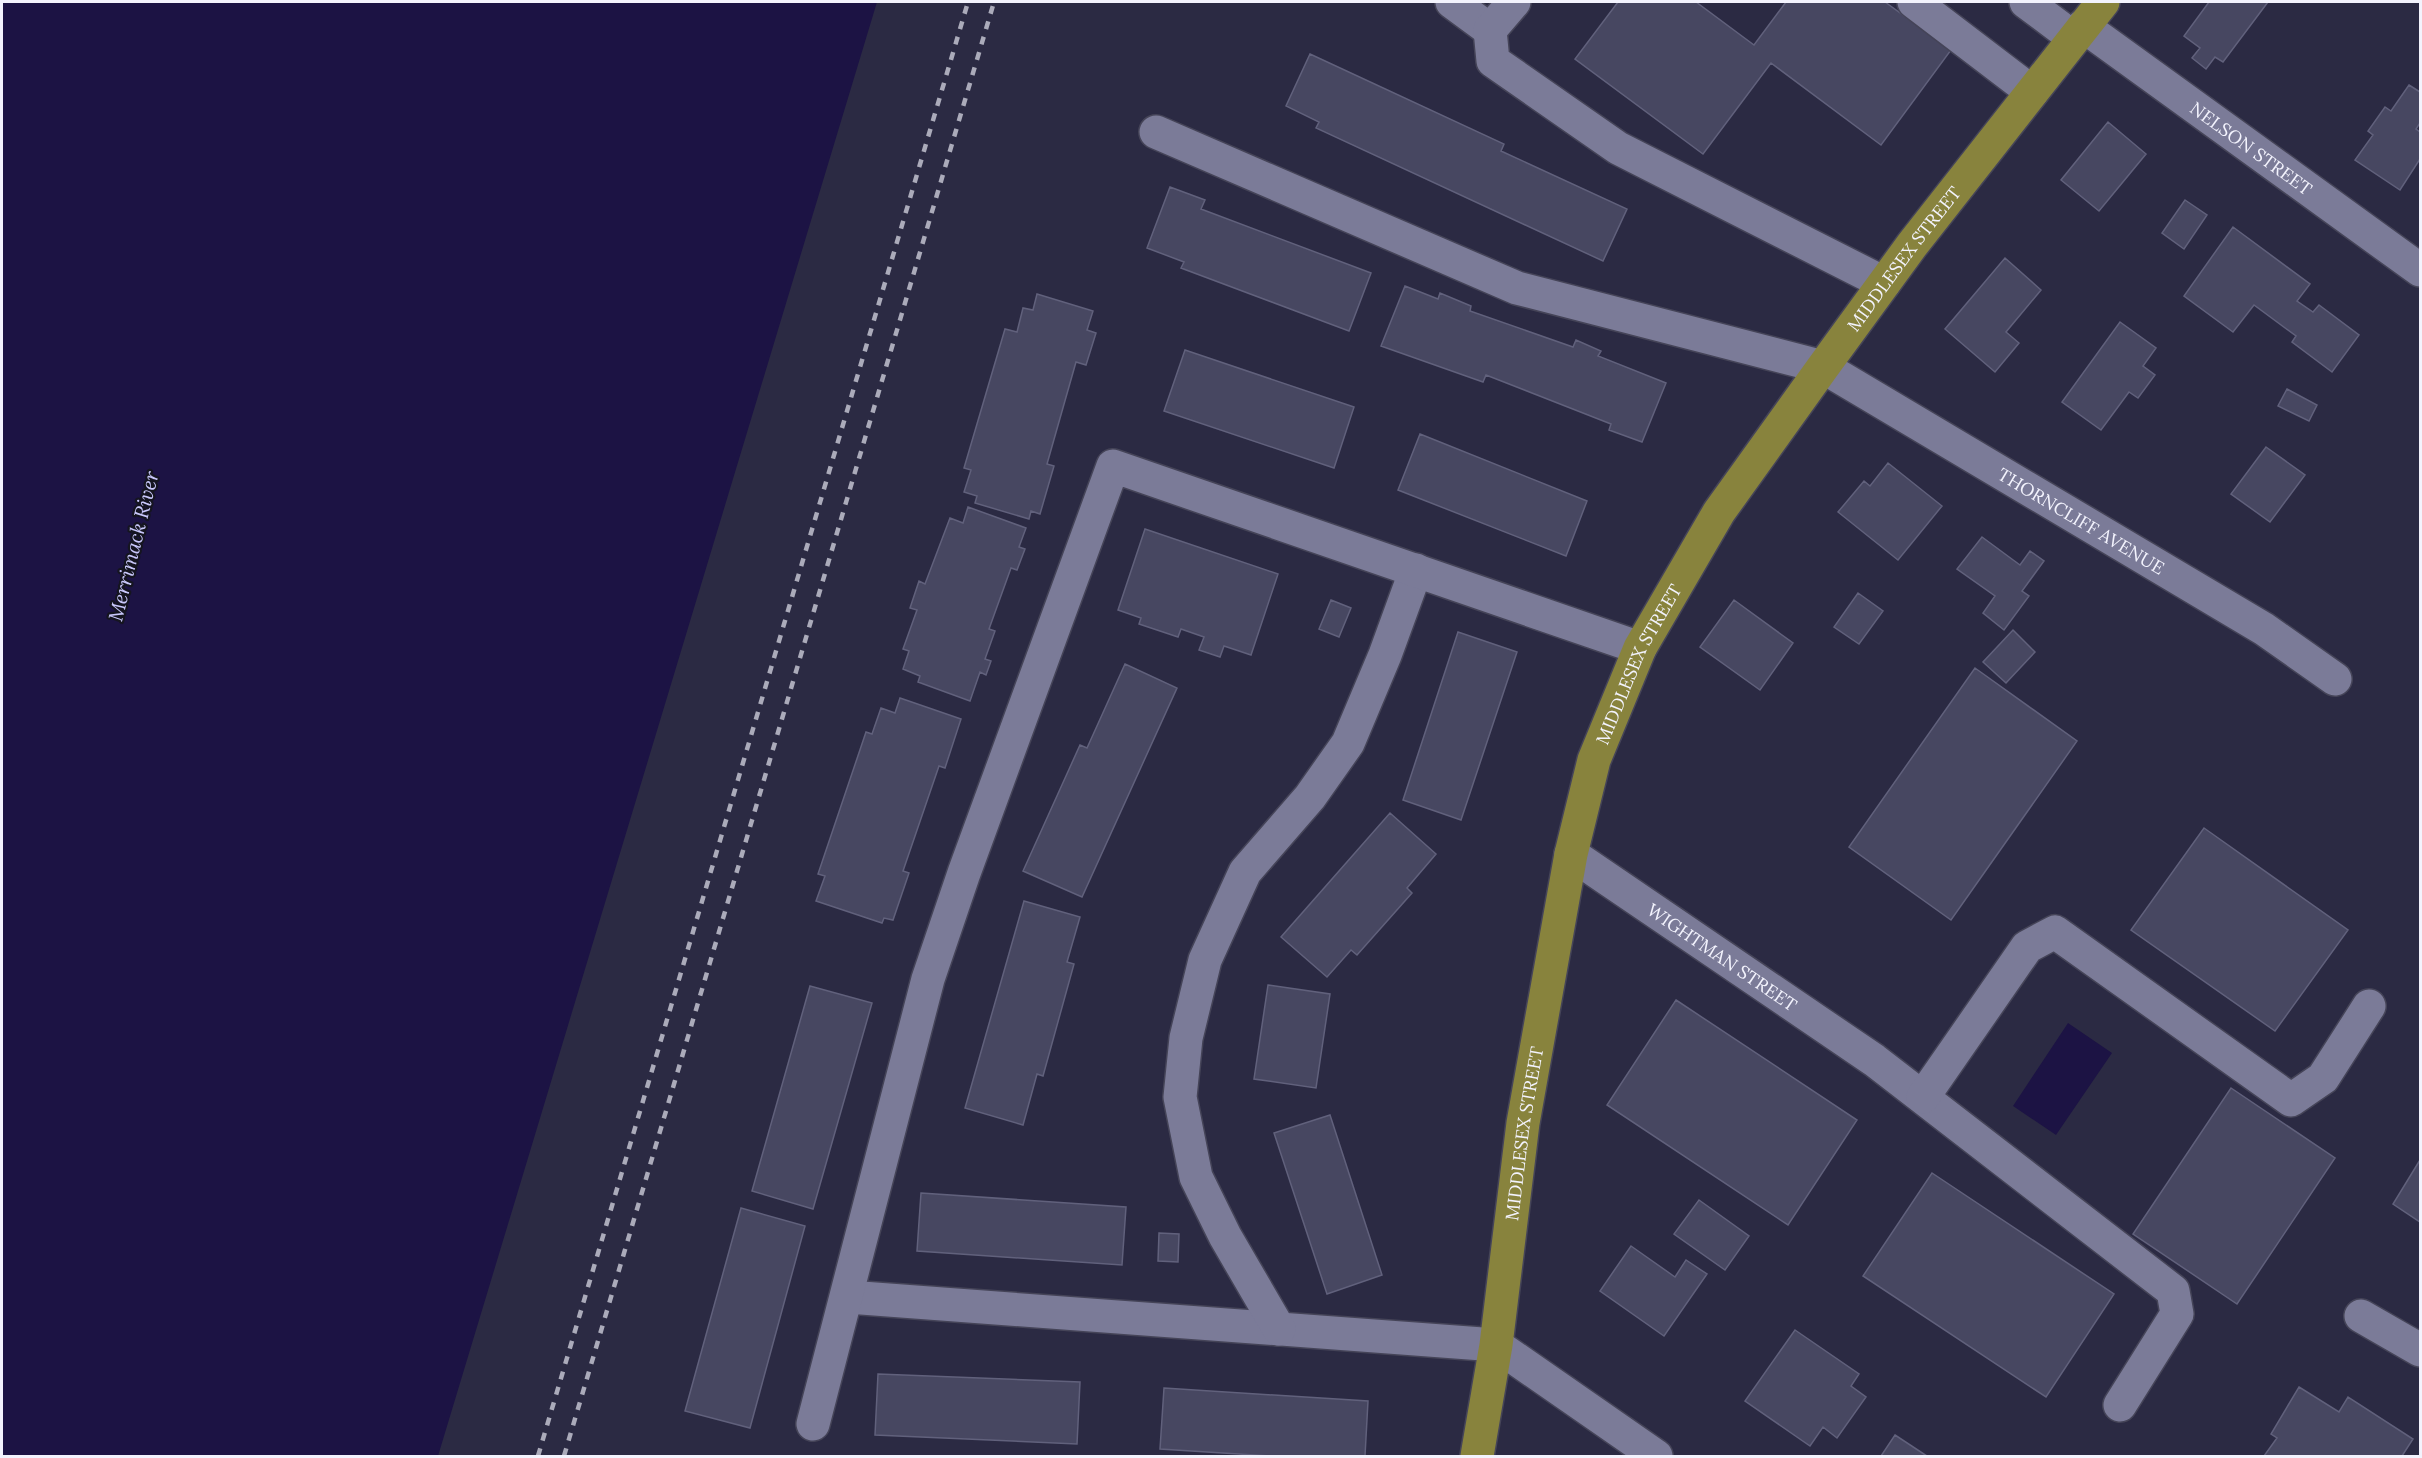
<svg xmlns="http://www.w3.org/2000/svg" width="2422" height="1458" viewBox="0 0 2422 1458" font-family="Lora,serif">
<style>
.water{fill:#1c1344}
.building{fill:#474761;stroke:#61617c;stroke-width:1.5}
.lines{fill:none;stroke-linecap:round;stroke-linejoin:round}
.minor-casing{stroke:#454458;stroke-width:36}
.major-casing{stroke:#454458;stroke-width:36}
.minor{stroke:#7b7b98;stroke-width:33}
.major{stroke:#88833d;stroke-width:33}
.rail{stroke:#ababba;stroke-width:4.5;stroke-dasharray:8 8;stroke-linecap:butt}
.labels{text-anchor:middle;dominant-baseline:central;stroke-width:4.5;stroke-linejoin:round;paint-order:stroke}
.street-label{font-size:18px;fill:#f3f3fd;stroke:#151520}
.water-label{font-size:20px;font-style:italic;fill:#c9c8fb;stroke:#151520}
</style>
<rect width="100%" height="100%" fill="#2b2a43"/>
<path class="water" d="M2,2H877L438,1456H2Z
M2068,1023L2112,1053L2056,1135L2013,1106Z"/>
<path class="building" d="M1618,2H1696L1754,45L1786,2H1885L1951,50L1881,145L1771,63L1703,154L1575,59Z
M2209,2H2268L2223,62L2215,57L2206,69L2192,58L2200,48L2184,36Z
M1310,54L1504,144L1501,151L1627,209L1603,261L1316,128L1319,122L1286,106Z
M2409,85L2420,92V123L2416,129L2420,132V159L2400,190L2355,160L2373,135L2368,131L2385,107L2391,111Z
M2108,122L2146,154L2099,211L2061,180Z
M1170,187L1205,200L1201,209L1371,273L1349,331L1181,268L1184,262L1147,248Z
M2185,200L2207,215L2184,249L2162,233Z
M2233,227L2310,284L2297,301L2313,312L2319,305L2359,335L2332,372L2292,342L2296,336L2254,305L2233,332L2184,296Z
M2005,258L2041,290L2006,332L2019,343L1995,372L1945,329Z
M1405,286L1438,299L1440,293L1471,306L1470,311L1573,347L1576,340L1601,351L1598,356L1666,383L1642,442L1609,430L1611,424L1486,375L1483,382L1381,346Z
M1037,294L1093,311L1087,330L1096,333L1086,365L1076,362L1047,464L1054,466L1040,514L1031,511L1029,519L975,503L977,496L964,492L971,470L964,468L1005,329L1017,332L1023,308L1033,310Z
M2120,322L2156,348L2143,366L2155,375L2138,398L2129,392L2101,430L2062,402Z
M1185,350L1354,407L1334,468L1164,411Z
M2287,389L2317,405L2309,421L2278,406Z
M1420,434L1587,501L1566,556L1398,490Z
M2266,447L2305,475L2270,522L2231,494Z
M1888,463L1942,506L1898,560L1838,512L1864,481L1870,486Z
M968,507L1026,528L1019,547L1025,549L1017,570L1011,568L989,629L995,631L985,659L991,661L986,675L980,672L970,701L918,682L920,676L903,669L909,651L903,649L917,610L910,608L919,581L925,584L950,518L963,523Z
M1145,529L1278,574L1251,655L1224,646L1220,657L1199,650L1204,637L1181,629L1178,637L1139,624L1141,618L1118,610Z
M1982,537L2020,565L2030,551L2044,561L2022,591L2029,596L2004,630L1983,613L1995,596L1957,569Z
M1858,593L1883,611L1859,644L1834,627Z
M1331,600L1351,608L1339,637L1319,629Z
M1734,600L1793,643L1760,690L1700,647Z
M2013,630L2035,652L2006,683L1983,662Z
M1458,632L1517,652L1461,820L1403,800Z
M1125,664L1177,688L1082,897L1023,871L1080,745L1087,748Z
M1975,668L2077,741L1951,920L1849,847Z
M900,698L961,719L945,768L939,766L903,871L909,873L893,920L884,918L882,923L816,901L825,876L818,874L866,732L872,734L881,708L895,713Z
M1390,813L1436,854L1407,888L1412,893L1357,955L1351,950L1327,977L1281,937Z
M2204,828L2348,930L2275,1031L2131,930Z
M1024,901L1080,917L1067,962L1074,964L1043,1076L1037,1074L1023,1125L965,1108Z
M1268,985L1330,994L1316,1088L1254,1079Z
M810,986L872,1003L813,1209L752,1191Z
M1676,1000L1857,1120L1788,1225L1607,1105Z
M2231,1088L2335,1158L2237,1304L2133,1234Z
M1330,1115L1382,1275L1327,1294L1274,1133Z
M2420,1160V1222L2393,1204Z
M1932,1173L2114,1294L2046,1397L1863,1276Z
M921,1193L1126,1207L1122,1265L917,1251Z
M1699,1200L1749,1236L1725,1270L1674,1234Z
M741,1208L805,1226L750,1428L685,1411Z
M1159,1233L1179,1234L1178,1262L1158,1261Z
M1631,1246L1675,1277L1686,1260L1707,1274L1664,1336L1600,1291Z
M1795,1330L1859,1374L1851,1386L1866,1397L1837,1438L1823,1427L1810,1446L1745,1401Z
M878,1374L1080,1382L1077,1444L875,1435Z
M2299,1387L2339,1412L2348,1397L2413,1439L2402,1456H2264L2277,1438L2271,1434Z
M1164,1388L1368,1401L1365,1456H1270L1160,1449Z
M1895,1435L1927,1456H1881Z"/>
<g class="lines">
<g class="minor-casing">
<g id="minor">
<path d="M1452,2L1490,30"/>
<path d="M1514,2L1490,30L1493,61L1618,148L1884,283"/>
<path d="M1914,2L2032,92"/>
<path d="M2026,2L2074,38"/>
<path id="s1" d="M2083,26L2420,270"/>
<path id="s2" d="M1156,132L1517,288L1823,367L2264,629L2335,679"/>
<path id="s3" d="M1571,854L1874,1060L2173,1291L2177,1314L2120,1405"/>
<path d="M1923,1097L2027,947L2055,932L2291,1100L2323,1078L2369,1006"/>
<path d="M848,1297L1496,1345L1656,1456"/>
<path d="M2361,1316L2420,1350"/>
<path d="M1279,1329L1225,1236L1196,1177L1180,1097L1186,1038L1205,960L1245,872L1310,797L1348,743L1385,655L1416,570"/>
<path d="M813,1424L928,979L964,873L1113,466L1640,648"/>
</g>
</g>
<g class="major-casing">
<g id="major">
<path id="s4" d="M1477,1456L1496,1345L1523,1123L1571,854L1594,760L1640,648L1719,512L1823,367L1912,245L2103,2"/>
</g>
</g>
<use href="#minor" class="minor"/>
<use href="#major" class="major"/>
<path class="rail" d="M538,1456L968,2
M564,1456L994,2"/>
</g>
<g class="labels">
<g class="street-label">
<text stroke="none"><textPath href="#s1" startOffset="208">NELSON STREET</textPath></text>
<text stroke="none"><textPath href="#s4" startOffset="1298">MIDDLESEX STREET</textPath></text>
<text stroke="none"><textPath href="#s2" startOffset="1010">THORNCLIFF AVENUE</textPath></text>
<text stroke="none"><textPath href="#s4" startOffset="812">MIDDLESEX STREET</textPath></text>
<text stroke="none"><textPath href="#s3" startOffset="183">WIGHTMAN STREET</textPath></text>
<text stroke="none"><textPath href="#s4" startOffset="326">MIDDLESEX STREET</textPath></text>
</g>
<g class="water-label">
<text transform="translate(133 546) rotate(-76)">Merrimack River</text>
</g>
</g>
<rect width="2422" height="1458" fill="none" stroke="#f3f3fd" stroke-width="6"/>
</svg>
